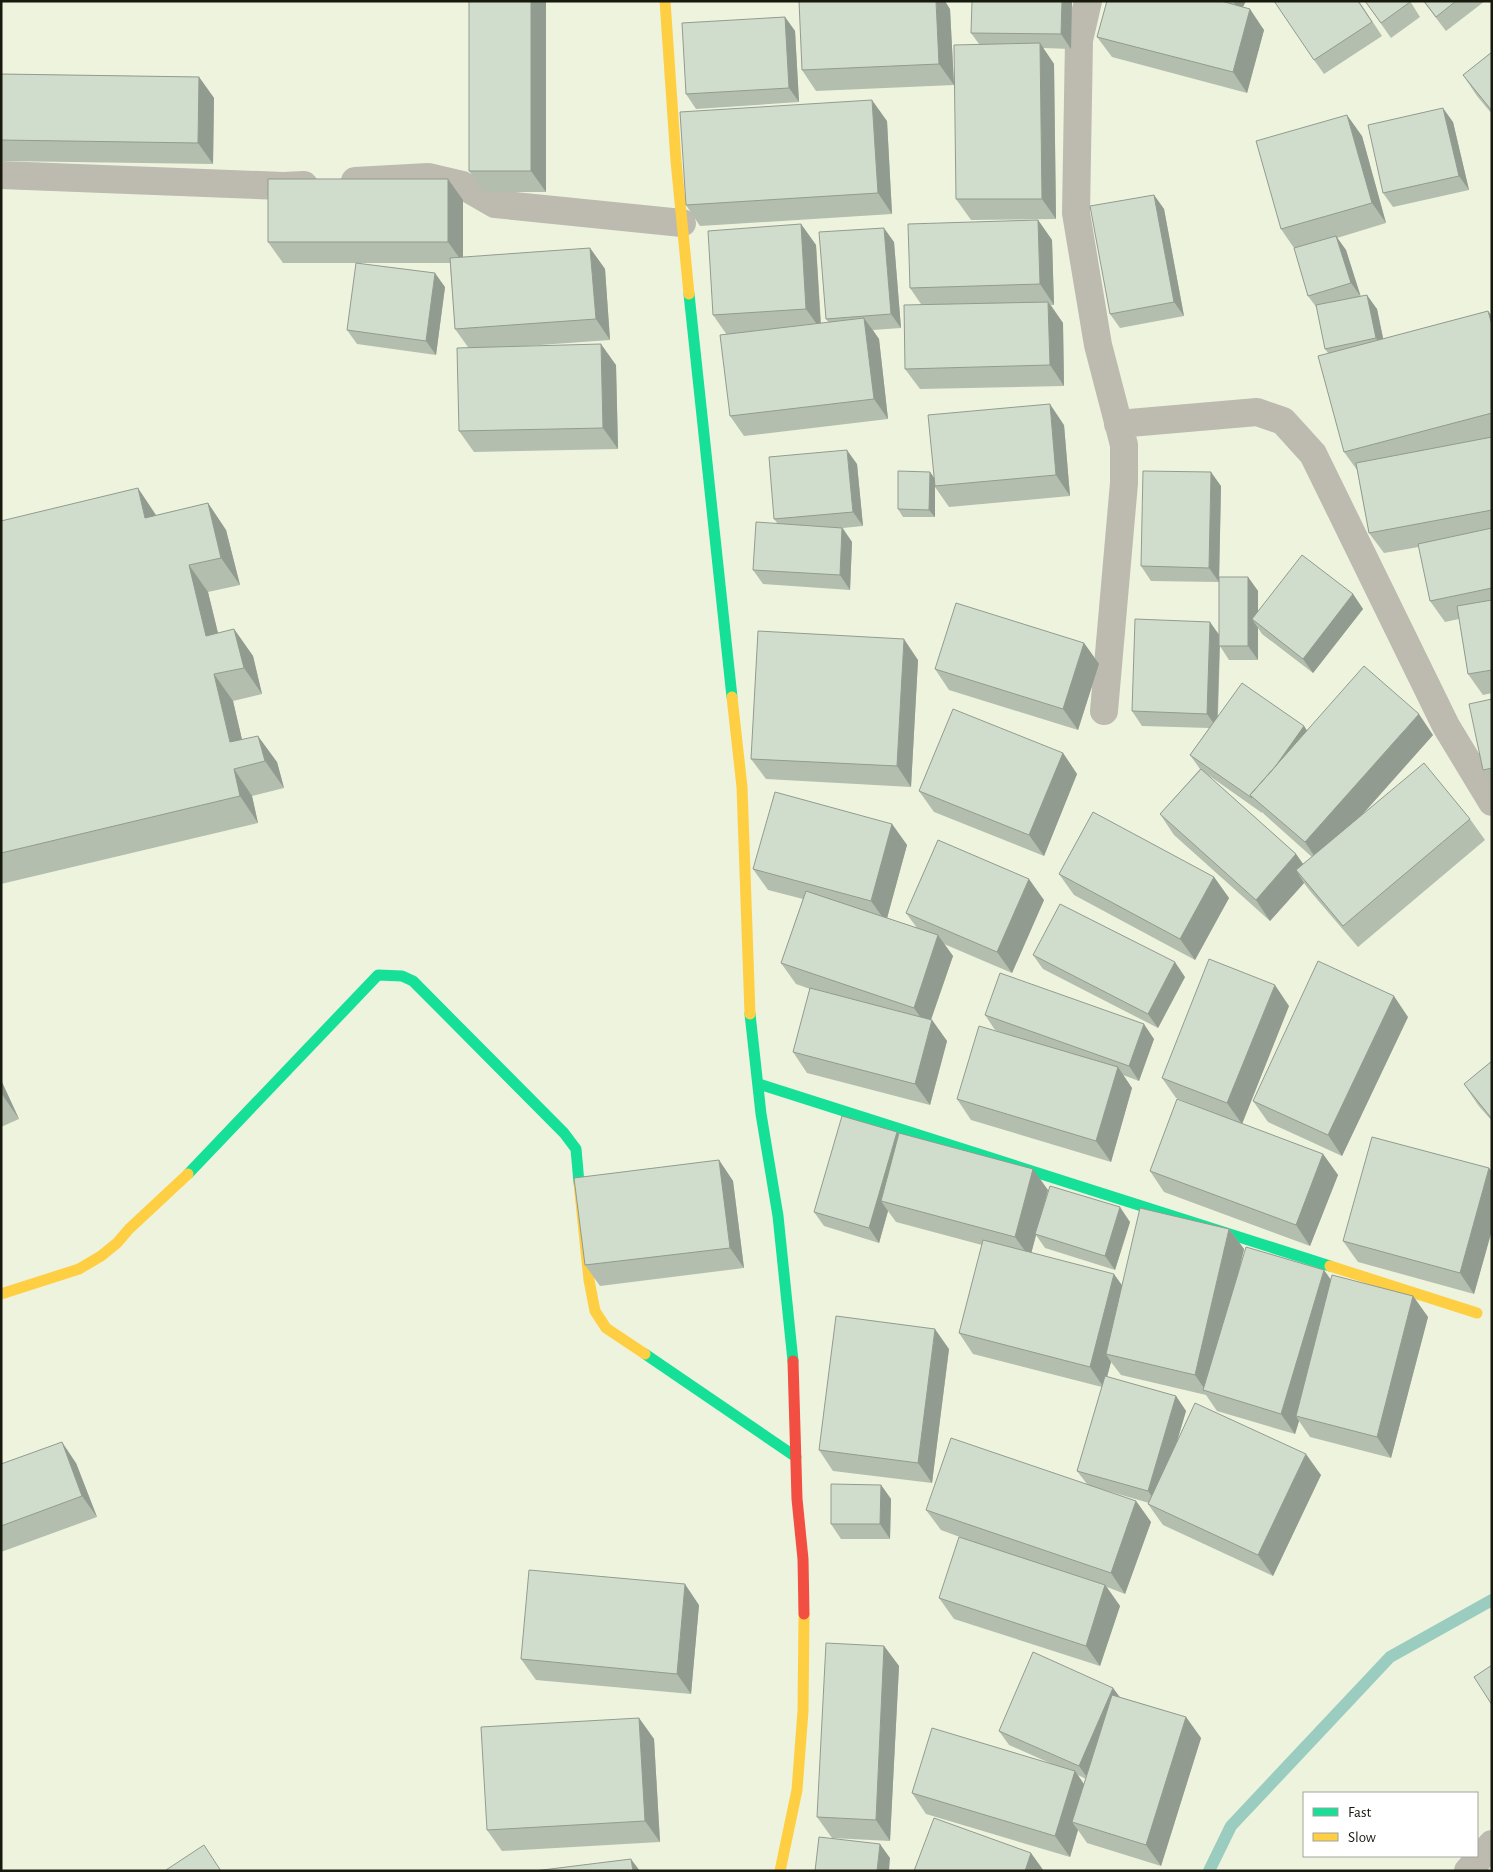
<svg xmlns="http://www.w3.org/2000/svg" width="1493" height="1872" viewBox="0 0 1493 1872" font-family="'Alegreya Sans',sans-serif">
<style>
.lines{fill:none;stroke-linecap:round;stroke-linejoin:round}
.stream{stroke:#9bccc0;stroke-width:12}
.street{stroke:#bdbab0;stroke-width:28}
.fast{stroke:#16e098;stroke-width:11}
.slow{stroke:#ffcf43;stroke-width:11}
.jam{stroke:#f24e42;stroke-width:11}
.wall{fill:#b4beaf;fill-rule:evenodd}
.shaded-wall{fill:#929b8f}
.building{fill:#d1ddcc;stroke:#929b8f}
</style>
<rect width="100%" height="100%" fill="#eef3de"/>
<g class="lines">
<path class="stream" d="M1209,1871L1231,1826L1390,1657L1492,1600"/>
<path class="street" d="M1088,1L1079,40L1076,213L1098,345L1124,445V483L1104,711
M1,175L283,186L304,185
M355,181L428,177L462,185L495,204L682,223
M1118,424L1257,412L1283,421L1313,454L1446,726L1492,802
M1468,1871L1492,1844"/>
<path class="fast" d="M689,294L732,697
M750,1014L761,1114L778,1216L793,1361
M759,1084L1330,1266
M188,1174L378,975L402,976L413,981L564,1133L576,1149L579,1183
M645,1354L796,1457"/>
<path class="slow" d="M665,1L676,161L689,294
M732,697L742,787L750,1014
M579,1183L589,1280L595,1311L606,1328L645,1354
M1330,1266L1477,1313
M1,1294L79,1269L101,1256L117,1243L129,1229L188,1174
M780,1871L797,1790L803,1711L804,1614"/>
<path class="jam" d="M793,1361L797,1499L803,1559L804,1614"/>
</g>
<path class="wall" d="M546,1V192H484L469,171Z
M1072,1L1071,49L1043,48L1054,64L1056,219L971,220L956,199L979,44L971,33Z
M1107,1H1246L1243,7L1264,30L1247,93L1112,57L1097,37Z
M1359,1L1382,36L1324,74L1314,60Z
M1365,1H1410L1420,17L1391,38Z
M1423,1H1485L1446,31Z
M950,9L954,85L816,91L802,70Z
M785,17L795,31L799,102L696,109L686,94Z
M1492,52V114L1477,96L1463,75Z
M1,74L199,77L214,98L213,164L1,161Z
M887,121L892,214L700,226L686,205Z
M1453,122L1469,190L1393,207L1383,193Z
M1362,136L1386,223L1337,238L1346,250L1360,296L1377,309L1383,339L1488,311L1492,316V693L1483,695L1468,674L1459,619L1445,622L1430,601L1419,547L1384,553L1369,533L1357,470L1344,452L1328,353L1325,349L1317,308L1308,296L1294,248L1281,229Z
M1154,195L1164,209L1184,316L1120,328L1110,314Z
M463,200V258L590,248L605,269L610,340L526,346L616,365L618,449L474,452L459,431L468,347L455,329L450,263H283L268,242Z
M1038,220L1052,240L1054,305H1051L1063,323L1064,386L920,389L905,369L921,304L910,288Z
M801,224L816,245L821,323H829L826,319L894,242L901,328L873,330L879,339L888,419L744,436L730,416L727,335L713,315Z
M445,287L436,355L357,344L347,330Z
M1064,425L1070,496L949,507L935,487V517H903L898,509L930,472L934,478Z
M857,464L863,526L843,528L852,542L850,590L763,584L753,570L778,524L774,519Z
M1221,486L1219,582L1151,581L1141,566Z
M208,503L226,530L240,585L208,592L218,633L234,629L253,656L262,694L233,701L242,740L277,762L284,788L252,796L258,823L1,884V521L157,515Z
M1248,577L1258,591V612L1353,594L1363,609L1313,673L1262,634L1258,628V660H1229L1220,646L1218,717L1304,726L1307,731L1433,735L1363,814L1470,819L1485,840L1358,947L1310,891L1304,883L1270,921L1174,835L1160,814L1200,769L1190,755L1209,728L1142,726L1132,711L1219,636ZM1204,772L1262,813V812L1265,815L1312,857L1303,864L1296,854Z
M1084,643L1099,664L1078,730L949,690L935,669Z
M918,660L911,787L766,779L751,759Z
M1492,699V782L1483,770Z
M1063,753L1077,774L1044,856L934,812L919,791Z
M892,824L907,845L887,918L917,928L906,913L1044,900L1012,973L944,944L953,956L931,1020H932L947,1041L930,1105L807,1073L793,1052L810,989L796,984L781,963L803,899L768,890L753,869Z
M1059,874L1214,877L1229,898L1195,960L1074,895Z
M1033,955L1185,977L1158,1028L1043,969Z
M1289,1006L1242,1124L1323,1154L1338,1175L1310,1246L1164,1192L1150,1171L1211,1112L1176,1098L1162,1078Z
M985,1015L1154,1039L1139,1081L1123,1075L1132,1088L1111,1162L971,1120L957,1099L1012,1036L995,1030Z
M1408,1017L1342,1156L1268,1122L1253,1101Z
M1492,1061V1121L1478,1105L1464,1084Z
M1,1080L19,1119L1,1127Z
M897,1132L899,1134L1048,1190L1041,1214L1130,1222L1115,1270L1045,1248L1036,1235L1031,1253L1122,1285L1229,1229L1244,1249L1238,1273L1331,1280L1413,1296L1428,1317L1391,1458L1310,1437L1299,1421L1295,1434L1217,1411L1206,1395L1121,1375L1111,1362L1107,1377L1176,1396L1186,1411L1176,1445L1321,1475L1273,1576L1163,1525L1148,1504L1149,1503L1101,1489L1136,1501L1151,1522L1125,1594L1107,1587L1120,1606L1100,1666L954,1619L939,1598L976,1543L941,1530L926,1510L1087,1484L1077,1471L1102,1387L973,1354L959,1333L982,1245L896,1222L888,1211L879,1243L824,1226L814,1212Z
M719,1160L733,1181L744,1268L600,1286L585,1265Z
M1489,1168L1492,1172V1230L1474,1294L1358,1262L1343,1241Z
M949,1349L932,1483L833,1471L819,1450Z
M76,1463L97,1517L1,1552V1464Z
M881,1485L891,1499L890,1539H841L831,1524Z
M699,1605L691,1694L536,1680L521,1659Z
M884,1646L899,1666L890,1841L832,1838L817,1817Z
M1113,1688L1120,1697L1186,1717L1201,1738L1161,1866L1087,1843L1078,1830L1070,1857L926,1814L912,1793L1052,1764L1009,1745L999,1731ZM1078,1775L1086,1779L1084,1784Z
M639,1718L654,1739L660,1842L502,1851L487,1830Z"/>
<path class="shaded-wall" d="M531,1H546V192L531,171Z
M936,1H945L950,9L954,85L939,64Z
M1062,1H1072L1071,49L1061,34Z
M1233,1H1246L1240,12Z
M1250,9L1264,30L1247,93L1233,72Z
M785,17L795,31L799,102L789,88Z
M1040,43L1054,64L1056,219L1042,199Z
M199,77L214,98L213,164L198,143Z
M872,100L887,121L892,214L878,193Z
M1443,108L1453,122L1469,190L1459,176Z
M1347,115L1362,136L1386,223L1372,203Z
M448,179L463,200V263L448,242Z
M1154,195L1164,209L1184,316L1174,302Z
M1038,220L1052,240L1054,305L1040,284Z
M801,224L816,245L821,330L806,309Z
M884,228L894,242L901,328L891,314Z
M1336,236L1346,250L1361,297L1351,283Z
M590,248L605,269L610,340L596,319Z
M435,273L445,287L436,355L426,341Z
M1367,295L1377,309L1386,352L1376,338Z
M1048,302L1063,323L1064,386L1050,365Z
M1488,311L1492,316V325Z
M864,318L879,339L888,419L874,399Z
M601,344L616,365L618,449L603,428Z
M1050,404L1064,425L1070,496L1056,475Z
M847,450L857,464L863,526L853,512Z
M930,472L935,479V517L929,510Z
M1211,472L1221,486L1219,582L1209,568Z
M138,488L156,515L164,545L145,518Z
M208,503L226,530L240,585L221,558Z
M842,528L852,542L850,590L840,575Z
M189,565L208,592L225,662L206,636Z
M1248,577L1258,591V624L1252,619L1258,628V660L1248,646Z
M1353,594L1363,609L1313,673L1303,659Z
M1210,622L1220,636L1217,728L1207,714Z
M234,629L253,656L262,694L244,668Z
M904,639L918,660L911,787L897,766Z
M1084,643L1099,664L1078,730L1063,709Z
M214,674L233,701L248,765L230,742Z
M1419,714L1433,735L1319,863L1305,842Z
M1304,726L1314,741L1253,797Z
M258,736L277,762L284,788L265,761Z
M1063,753L1077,774L1044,856L1029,835Z
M234,769L252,796L258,823L240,796Z
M892,824L907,845L886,922L871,901Z
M1296,854L1311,875L1296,870L1304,883L1270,921L1256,900Z
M1214,877L1229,898L1195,960L1180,939Z
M1029,879L1044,900L1012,973L997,952Z
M938,935L953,956L928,1028L914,1008Z
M1175,962L1185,977L1158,1028L1148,1014Z
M1275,985L1289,1006L1242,1124L1227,1103Z
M1394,996L1408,1017L1342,1156L1328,1135Z
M932,1020L947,1041L930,1105L915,1084Z
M1144,1024L1154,1039L1139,1081L1129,1066Z
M1118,1067L1132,1088L1111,1162L1096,1141Z
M1,1080L19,1119L1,1093Z
M897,1132L907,1147L881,1201L888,1211L879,1243L869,1228Z
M1323,1154L1338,1175L1310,1246L1296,1225Z
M719,1160L733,1181L744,1268L730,1248Z
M1489,1168L1492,1172V1230L1474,1294L1460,1273Z
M1033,1169L1048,1190L1030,1258L1015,1237Z
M1120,1207L1130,1222L1115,1270L1105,1256Z
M1229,1229L1244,1249L1211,1392L1206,1391L1195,1375Z
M1324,1270L1339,1291L1296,1416L1299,1421L1295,1434L1281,1414Z
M1114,1274L1129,1295L1106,1354L1111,1362L1104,1388L1090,1367Z
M1413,1296L1428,1317L1391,1458L1377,1437Z
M935,1329L949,1349L932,1483L918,1463Z
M1176,1396L1186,1411L1158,1505L1148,1491Z
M62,1442L76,1463L97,1517L82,1496Z
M1306,1454L1321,1475L1273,1576L1258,1555Z
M881,1485L891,1499L890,1539L880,1524Z
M1136,1501L1151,1522L1125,1594L1111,1573Z
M685,1584L699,1605L691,1694L677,1674Z
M1105,1585L1120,1606L1100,1666L1086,1646Z
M884,1646L899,1666L890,1841L876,1820Z
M1113,1688L1123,1702L1089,1780L1079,1766Z
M1186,1717L1201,1738L1161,1866L1146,1845Z
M639,1718L654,1739L660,1842L645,1821Z
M1075,1771L1089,1792L1072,1822L1078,1830L1070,1857L1055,1836Z
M880,1844L890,1858L889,1871H877Z
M1031,1853L1044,1871H1025Z
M631,1859L640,1871H633Z"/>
<path class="building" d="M469,1H531V171H469Z
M799,1H936L939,64L802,70Z
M972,1H1062L1061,34L971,33Z
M1107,1H1221L1250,9L1233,72L1097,37Z
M1274,1H1358L1372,22L1314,60Z
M1365,1H1410V2L1381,23Z
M1424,1H1456L1436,17Z
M785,17L789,88L686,94L682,23Z
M1040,43L1042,199H956L954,45Z
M1492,52V111L1463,75Z
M1,74L199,77L198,143L1,140Z
M872,100L878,193L686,205L680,112Z
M1443,108L1459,176L1383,193L1368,125Z
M1347,115L1372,203L1281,229L1256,141Z
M268,179H448V242H268Z
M1154,195L1174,302L1110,314L1090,206Z
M1038,220L1040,284L910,288L908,224Z
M801,224L806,309L713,315L708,231Z
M884,228L891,314L826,319L819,232Z
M1336,236L1351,283L1308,296L1294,248Z
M590,248L596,319L455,329L450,258Z
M356,263L435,273L426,341L347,330Z
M1367,295L1376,338L1325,349L1316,305Z
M1048,302L1050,365L905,369L904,305Z
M1488,311L1492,325V413L1344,452L1318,356Z
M864,318L874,399L730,416L720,335Z
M601,344L603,428L459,431L457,348Z
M1050,404L1056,475L935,486L928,415Z
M1492,437V510L1369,533L1356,463Z
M847,450L853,512L774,519L769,457Z
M898,471L930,472L929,510L898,509Z
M1143,471L1211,472L1209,568L1141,566Z
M138,488L145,518L208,503L221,558L189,565L206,636L234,629L244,668L214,674L230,742L258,736L265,761L234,769L240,796L1,853V521Z
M756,522L842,528L840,575L753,570Z
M1492,528V588L1430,601L1418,544Z
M1302,555L1353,594L1303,659L1252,619Z
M1219,577H1248V646H1219Z
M1492,600V670L1468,674L1457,606Z
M956,603L1084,643L1063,709L935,669Z
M1135,619L1210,622L1207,714L1132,711Z
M758,631L904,639L897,766L751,759Z
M1364,666L1419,714L1305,842L1250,795Z
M1242,683L1304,726L1275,767L1250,795L1252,798L1190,755Z
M1492,699V768L1483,770L1469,704Z
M953,709L1063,753L1029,835L919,791Z
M1424,763L1470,819L1343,926L1296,870Z
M1201,769L1296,854L1256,900L1160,814Z
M775,792L892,824L871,901L753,869Z
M1093,812L1214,877L1180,939L1059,874Z
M938,840L1029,879L997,952L906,913Z
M806,891L938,935L914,1008L781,963Z
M1060,904L1175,962L1148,1014L1033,955Z
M1209,959L1275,985L1227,1103L1162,1078Z
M1318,961L1394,996L1328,1135L1253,1101Z
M1000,973L1144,1024L1129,1066L985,1015Z
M810,988L932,1020L915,1084L793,1052Z
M979,1026L1118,1067L1096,1141L957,1099Z
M1492,1061V1119L1464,1084Z
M1177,1099L1323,1154L1296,1225L1150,1171Z
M842,1116L897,1132L869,1228L814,1212Z
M899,1133L1033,1169L1015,1237L881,1201Z
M1372,1137L1489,1168L1460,1273L1343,1241Z
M719,1160L730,1248L585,1265L574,1178Z
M1050,1186L1120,1207L1105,1256L1035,1234Z
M1140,1208L1229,1229L1195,1375L1106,1354Z
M983,1240L1114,1274L1090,1367L959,1333Z
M1246,1247L1324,1270L1281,1414L1203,1390Z
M1332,1275L1413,1296L1377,1437L1296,1416Z
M836,1316L935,1329L918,1463L819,1450Z
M1105,1376L1176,1396L1148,1491L1077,1471Z
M1195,1403L1306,1454L1258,1555L1148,1504Z
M951,1438L1136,1501L1111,1573L926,1510Z
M62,1442L82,1496L1,1526V1464Z
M831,1484L881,1485L880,1524H831Z
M959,1537L1105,1585L1086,1646L939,1598Z
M529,1570L685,1584L677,1674L521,1659Z
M826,1643L884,1646L876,1820L817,1817Z
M1033,1652L1113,1688L1079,1766L999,1731Z
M1492,1665V1705L1474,1677Z
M1112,1695L1186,1717L1146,1845L1072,1822Z
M639,1718L645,1821L487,1830L481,1727Z
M932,1728L1075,1771L1055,1836L912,1793Z
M934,1818L1031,1853L1025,1871H914Z
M819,1837L880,1844L877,1871H815Z
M204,1845L221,1871H167L166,1870Z
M631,1859L633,1871H534Z"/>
<rect width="1493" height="1872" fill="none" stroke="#16190c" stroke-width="5"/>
<rect x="1303" y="1792" width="175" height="65" fill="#ffffff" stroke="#a2a39e"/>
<rect x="1313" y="1808" width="25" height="8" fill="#16e098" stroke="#a2a39e"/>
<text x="1348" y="1817" font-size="15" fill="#16190c">Fast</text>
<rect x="1313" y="1833" width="25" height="8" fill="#ffcf43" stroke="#a2a39e"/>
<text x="1348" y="1842" font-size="15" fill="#16190c">Slow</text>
</svg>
